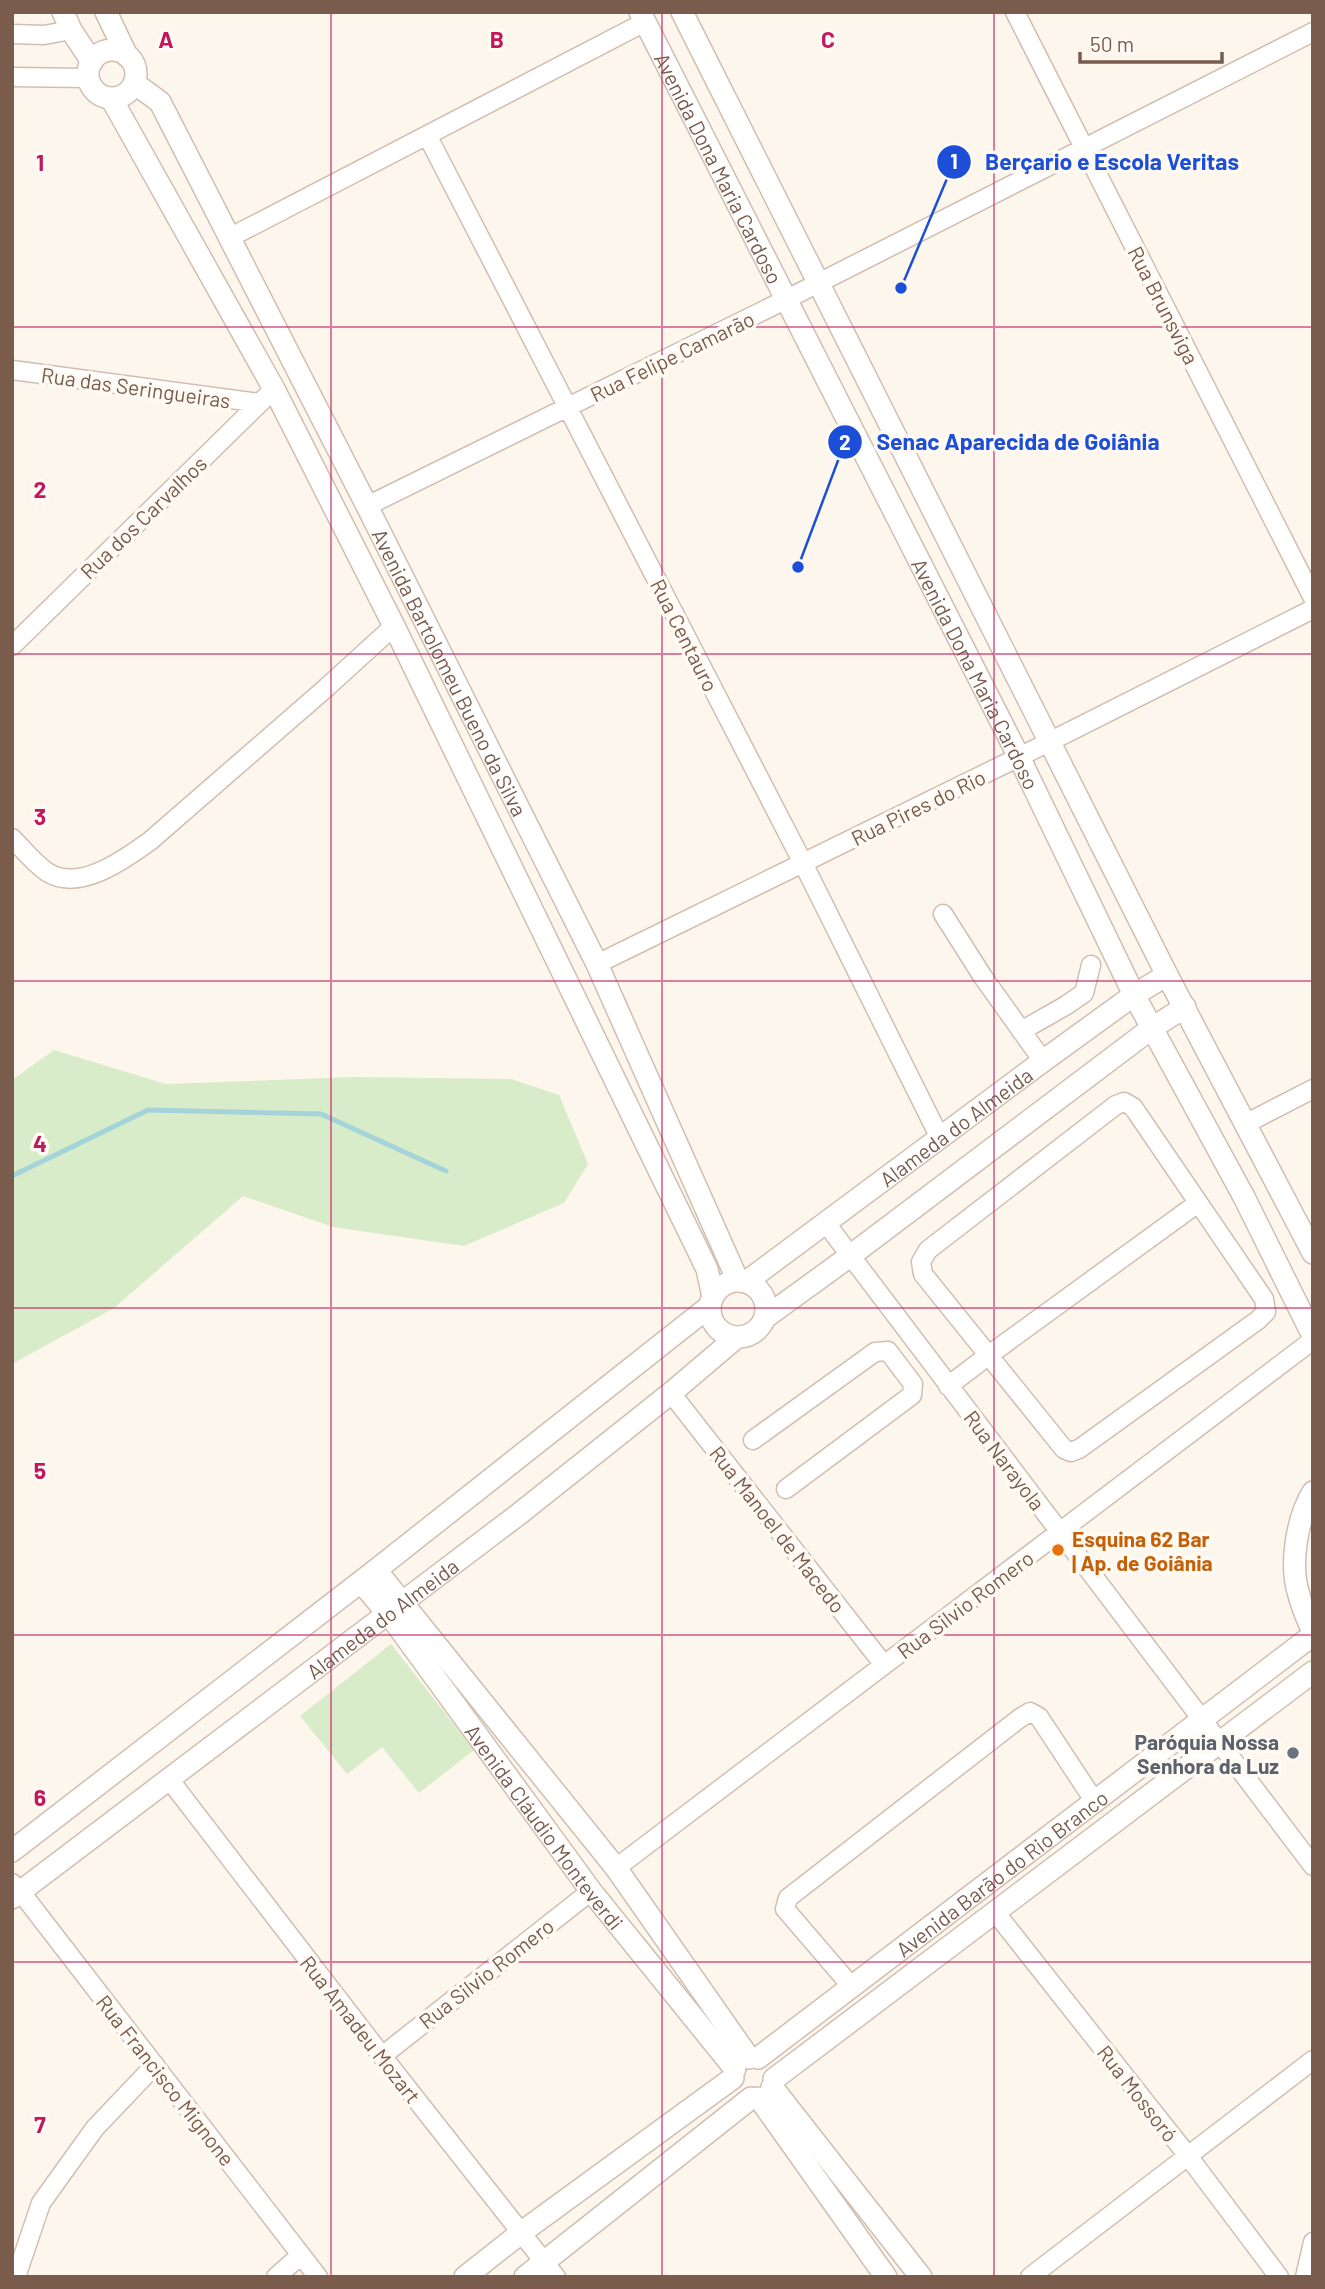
<svg xmlns="http://www.w3.org/2000/svg" width="1325" height="2289" viewBox="0 0 1325 2289" font-family="Barlow,sans-serif">
<style>
.green{fill:#d8ecc9}
.lines{fill:none;stroke-linecap:round;stroke-linejoin:round}
.stream{stroke:#a5d3da;stroke-width:5}
.minor-casing{stroke:#d1beb0;stroke-width:21}
.tertiary-casing{stroke:#d1beb0;stroke-width:24}
.minor{stroke:#fff;stroke-width:18}
.tertiary{stroke:#fff;stroke-width:21}
.grid{fill:none;stroke:#c2185b;stroke-width:2;stroke-opacity:0.55}
.food-dot{fill:#e8710a;stroke:#fffaf3;stroke-width:2.5}
.worship-dot{fill:#6b7280;stroke:#fffaf3;stroke-width:2.5}
.labels{text-anchor:middle;dominant-baseline:central;stroke-width:7;stroke-linejoin:round;paint-order:stroke}
.street-label{font-size:21px;fill:#7a5c4d;stroke:#fffaf3}
.food-label{font-size:21px;font-weight:bold;fill:#c56008;stroke:#fffaf3;text-anchor:start}
.worship-label{font-size:21px;font-weight:bold;fill:#5b616d;stroke:#fffaf3;text-anchor:end}
.grid-label{font-size:23px;text-anchor:middle;font-weight:bold;fill:#c2185b;stroke:#fffaf3;stroke-width:7;stroke-linejoin:round;paint-order:stroke}
.leader{fill:none;stroke:#1d4ed8;stroke-width:2.5}
.callout-dot{fill:#1d4ed8;stroke:#fffaf3;stroke-width:2.5}
.mark-label{font-size:21px;text-anchor:middle;font-weight:bold;fill:#fff}
.callout-label{font-size:23px;text-anchor:middle;font-weight:bold;fill:#1d4ed8;stroke:#fffaf3;stroke-width:7;stroke-linejoin:round;paint-order:stroke}
</style>
<rect width="100%" height="100%" fill="#fdf6ec"/>
<path class="green" d="M54,1050L166,1084L354,1077L511,1079L559,1095L588,1164L564,1203L464,1246L333,1227L243,1196L114,1308L12,1364V1080Z
M391,1644L474,1750L419,1793L382,1747L347,1774L300,1716Z"/>
<g class="lines">
<path class="stream" d="M12,1176L148,1110L321,1114L446,1171"/>
<g class="minor-casing">
<path id="minor" d="M1015,12L1313,598
M12,34L44,35L71,30
M12,77L88,78
M427,135L803,863L940,1138
M229,238L645,22
M12,370L260,403
M367,506L787,299L1313,32
M12,646L274,389
M12,838C23,849 34,863 47,872C79,893 125,859 150,841L326,688L394,626
M943,914L983,977L1043,1061
M597,964L1019,757L1313,609
M1021,1031L1065,1006L1084,993L1091,965
M1124,1102L1133,1107L1264,1299L1266,1312L1258,1320L1079,1449L1071,1452L1064,1449L923,1274L921,1262L928,1250L1116,1105Z
M1245,1124L1313,1089
M825,1222L1313,1866
M948,1386L989,1355L1198,1203
M671,1393L884,1665
M753,1440L875,1352L888,1351L913,1384L912,1395L786,1489
M169,1779L382,2056L556,2277
M616,1868L1313,1340
M12,1883L20,1891L318,2277
M995,1912L1188,2156L1279,2277
M852,1987L785,1909L788,1898L1020,1718L1030,1712L1039,1717L1095,1802
M382,2056L591,1891
M16,2277L41,2203L95,2128L155,2065
M276,2277L301,2255
M1030,2277L1313,2060
M1305,2277L1313,2242"/>
</g>
<g class="tertiary-casing">
<g id="tertiary">
<path d="M63,12L71,30L92,62"/>
<path d="M106,12L127,56"/>
<path id="s1" d="M640,12L1019,757L1134,995L1244,1197L1313,1336"/>
<path d="M682,12L1167,975L1313,1253"/>
<circle cx="112" cy="74" r="24"/>
<path id="s2" d="M134,83L160,102L367,506L597,964L738,1281"/>
<path d="M111,98L274,389L394,626L707,1269L713,1297"/>
<circle cx="738" cy="1309" r="28"/>
<path id="s3" d="M746,1282L1043,1061L1134,995L1167,975"/>
<path d="M766,1317L850,1256L1152,1028L1185,1007"/>
<path d="M1313,1492C1297,1518 1289,1565 1299,1595C1302,1608 1308,1620 1313,1632"/>
<path d="M376,1570L616,1868L749,2058"/>
<path id="s4" d="M361,1582L394,1621L591,1891L735,2069"/>
<path d="M12,1851L376,1570L710,1306"/>
<path id="s5" d="M12,1898L519,1514L671,1393L737,1337"/>
<path id="s6" d="M758,2058L1313,1635"/>
<path d="M774,2079L1313,1672"/>
<path d="M772,2087L921,2277"/>
<path d="M759,2098L886,2277"/>
<path d="M465,2277L522,2232L733,2078"/>
<path d="M525,2277L751,2098"/>
</g>
</g>
<use href="#minor" class="minor"/>
<use href="#tertiary" class="tertiary"/>
</g>
<path class="grid" d="M331,12V2277M662,12V2277M994,12V2277M12,327H1313M12,654H1313M12,981H1313M12,1308H1313M12,1635H1313M12,1962H1313"/>
<circle class="food-dot" cx="1058" cy="1550" r="7"/>
<circle class="worship-dot" cx="1293" cy="1753" r="7"/>
<g class="labels">
<g class="street-label">
<text stroke="none"><textPath href="#s1" startOffset="175">Avenida Dona Maria Cardoso</textPath></text>
<text transform="translate(1164 305) rotate(63)">Rua Brunsviga</text>
<text transform="translate(672 356) rotate(-26)">Rua Felipe Camarão</text>
<text transform="translate(136 387) rotate(8)">Rua das Seringueiras</text>
<text transform="translate(143 517) rotate(-44)">Rua dos Carvalhos</text>
<text transform="translate(685 635) rotate(63)">Rua Centauro</text>
<text stroke="none"><textPath href="#s2" startOffset="672">Avenida Bartolomeu Bueno da Silva</textPath></text>
<text stroke="none"><textPath href="#s1" startOffset="742">Avenida Dona Maria Cardoso</textPath></text>
<text transform="translate(918 807) rotate(-26)">Rua Pires do Rio</text>
<text stroke="none"><textPath href="#s3" startOffset="261">Alameda do Almeida</textPath></text>
<text transform="translate(1005 1460) rotate(53)">Rua Narayola</text>
<text transform="translate(778 1529) rotate(52)">Rua Manoel de Macedo</text>
<text transform="translate(965 1604) rotate(-37)">Rua Silvio Romero</text>
<text stroke="none"><textPath href="#s5" startOffset="464">Alameda do Almeida</textPath></text>
<text stroke="none"><textPath href="#s4" startOffset="306">Avenida Cláudio Monteverdi</textPath></text>
<text stroke="none"><textPath href="#s6" startOffset="306">Avenida Barão do Rio Branco</textPath></text>
<text transform="translate(486 1973) rotate(-38)">Rua Silvio Romero</text>
<text transform="translate(361 2029) rotate(52)">Rua Amadeu Mozart</text>
<text transform="translate(166 2080) rotate(52)">Rua Francisco Mignone</text>
<text transform="translate(1138 2093) rotate(52)">Rua Mossoró</text>
</g>
<g class="food-label">
<text x="1072" y="1538">Esquina 62 Bar<tspan x="1072" dy="24">| Ap. de Goiânia</tspan></text>
</g>
<g class="worship-label">
<text x="1279" y="1741">Paróquia Nossa<tspan x="1279" dy="24">Senhora da Luz</tspan></text>
</g>
</g>
<g class="grid-label">
<text x="166" y="48">A</text>
<text x="497" y="48">B</text>
<text x="828" y="48">C</text>
<text x="40" y="171">1</text>
<text x="40" y="498">2</text>
<text x="40" y="825">3</text>
<text x="40" y="1152">4</text>
<text x="40" y="1479">5</text>
<text x="40" y="1806">6</text>
<text x="40" y="2133">7</text>
</g>
<path class="leader" d="M901 288L954 162M798 567L845 442"/>
<g class="callout-dot">
<circle cx="901" cy="288" r="7"/>
<circle cx="798" cy="567" r="7"/>
<circle cx="954" cy="162" r="18"/>
<circle cx="845" cy="442" r="18"/>
</g>
<g class="mark-label">
<text x="954" y="169">1</text>
<text x="845" y="450">2</text>
</g>
<g class="callout-label">
<text x="1112" y="170">Berçario e Escola Veritas</text>
<text x="1018" y="450">Senac Aparecida de Goiânia</text>
</g>
<rect width="1325" height="2289" fill="none" stroke="#7a5c4d" stroke-width="28"/>
<path d="M1080 52v10h142v-10" fill="none" stroke="#7a5c4d" stroke-width="3.5"/>
<text x="1090" y="52" font-size="21" fill="#7a5c4d" stroke="#fffaf3" stroke-width="5" paint-order="stroke">50 m</text>
</svg>
